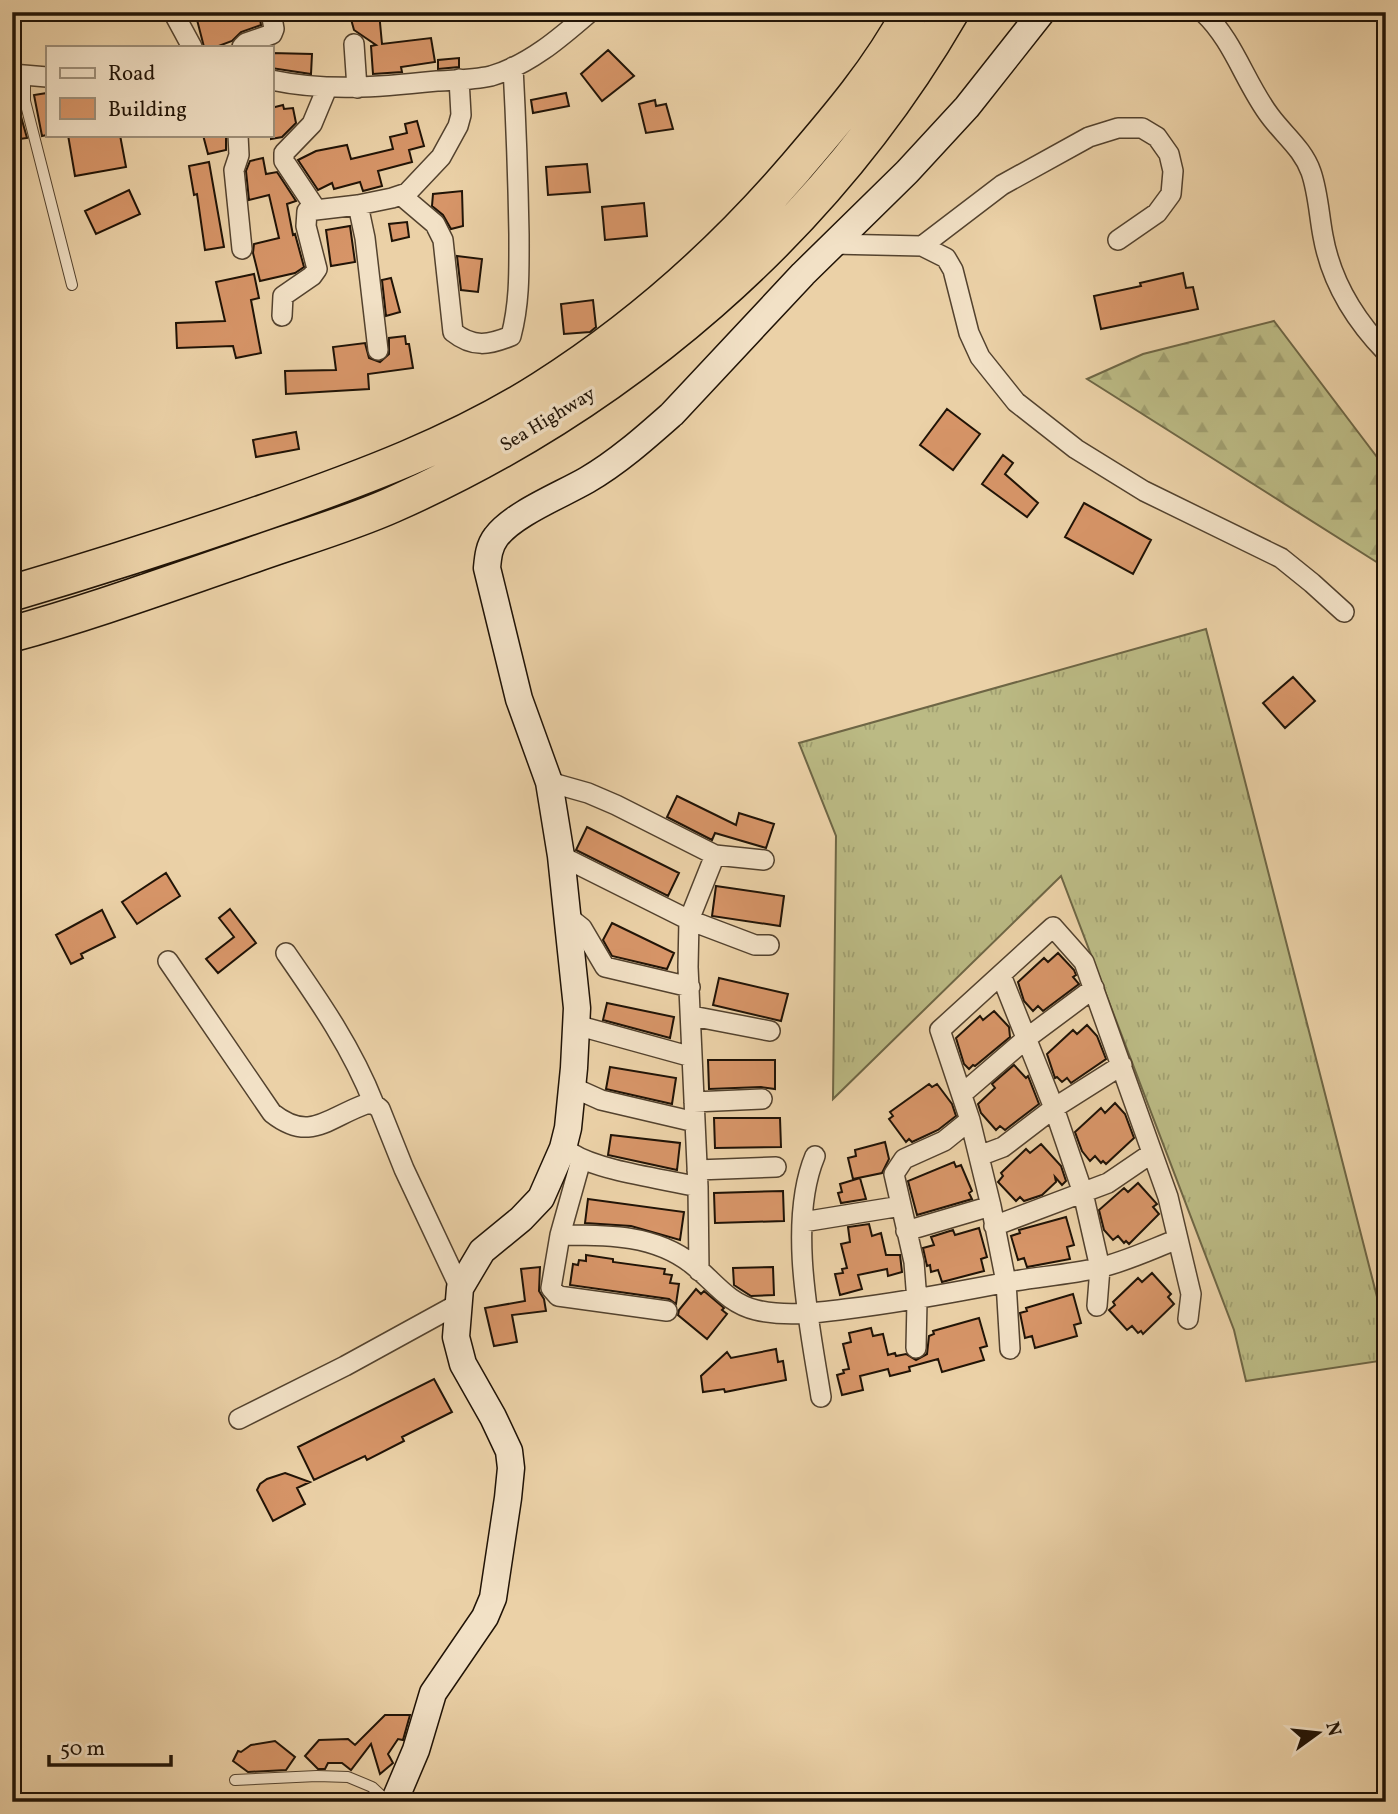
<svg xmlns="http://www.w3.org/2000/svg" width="1398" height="1814" viewBox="0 0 1398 1814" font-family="Vollkorn,serif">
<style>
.grass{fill:url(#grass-tufts);stroke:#6e6645;stroke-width:2}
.forest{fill:url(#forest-firs);stroke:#6e6645;stroke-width:2}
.building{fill:#d79568;stroke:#201306;stroke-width:2}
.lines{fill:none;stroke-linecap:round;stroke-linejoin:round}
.lane-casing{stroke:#53422e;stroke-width:12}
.street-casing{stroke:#53422e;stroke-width:22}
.secondary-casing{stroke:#201306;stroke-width:29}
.highway-casing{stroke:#201306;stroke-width:38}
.lane{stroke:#f2e1c6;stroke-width:10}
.street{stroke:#f2e1c6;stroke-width:19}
.secondary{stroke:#f2e1c6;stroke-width:26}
.highway{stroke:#ebd1a7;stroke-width:35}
.labels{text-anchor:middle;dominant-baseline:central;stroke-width:7;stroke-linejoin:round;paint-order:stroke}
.street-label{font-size:19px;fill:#201306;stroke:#f2e1c6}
</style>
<defs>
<pattern id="grass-tufts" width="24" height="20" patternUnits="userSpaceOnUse" patternTransform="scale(1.75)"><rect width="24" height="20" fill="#bbba84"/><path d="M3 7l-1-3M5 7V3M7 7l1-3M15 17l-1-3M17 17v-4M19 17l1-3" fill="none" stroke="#a09f70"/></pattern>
<pattern id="forest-firs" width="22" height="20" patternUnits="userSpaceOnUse" patternTransform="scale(1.75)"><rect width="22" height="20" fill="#bbba84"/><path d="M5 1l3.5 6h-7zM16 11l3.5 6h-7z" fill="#a09f70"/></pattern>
</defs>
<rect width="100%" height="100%" fill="#ebd1a7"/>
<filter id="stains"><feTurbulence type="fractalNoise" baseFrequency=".00286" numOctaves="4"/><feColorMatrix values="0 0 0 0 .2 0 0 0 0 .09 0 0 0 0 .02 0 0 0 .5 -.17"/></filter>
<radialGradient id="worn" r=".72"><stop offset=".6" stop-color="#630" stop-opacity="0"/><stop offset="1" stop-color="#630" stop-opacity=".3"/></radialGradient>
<path class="grass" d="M1206,629L1386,1332V1360L1246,1381L1234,1330L1061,876L833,1099L836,836L799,743Z"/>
<path class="forest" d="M1274,321L1386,469V568L1087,379L1143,354Z
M1386,1092V1178L1377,1126Z"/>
<path class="building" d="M195,12H259L261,25L241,32L232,41L216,47H204Z
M349,12H379L382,44L431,38L435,62L401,67L402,72L373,74L371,46L376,45L354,30Z
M608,50L634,76L602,101L581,74Z
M271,53L312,54L311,74L271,68Z
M459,58V67L438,69V60Z
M47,93V135L42,136L34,95Z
M566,93L569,106L533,113L531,100Z
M655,100L656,106L666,104L673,129L646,133L639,104Z
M283,105L284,109L293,108L296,123L282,137L271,139V108Z
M20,113L27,138L12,140V114Z
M417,121L424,146L409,150L412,162L378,171L382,186L363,191L360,182L334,189L332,183L318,190L298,160L316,151L347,145L351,159L393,149L390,137L407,133L405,124Z
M68,135H120L126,167L75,176Z
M203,135H226V150L208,154Z
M263,158L266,174L277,172L296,201L287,204L293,235L295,234L304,267L295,273L260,281L253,253L254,244L279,238L269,195L249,200L246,171L250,161Z
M209,162L224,247L205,250L197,194L194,195L189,166Z
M587,164L590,192L548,195L546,167Z
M129,190L140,214L96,234L85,211Z
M462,191L463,226L451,229L443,215L432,206L433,194Z
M644,203L647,236L605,240L602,207Z
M407,222L409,237L392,241L389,224Z
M350,226L355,262L331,266L326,230Z
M457,256L482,259L478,292L461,290Z
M1183,273L1186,288L1193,287L1198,309L1101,329L1094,296L1141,286L1140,283Z
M254,274L259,298L251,300L261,353L236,358L233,346L177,348L176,323L225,321L216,282Z
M391,278L400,312L386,316L382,280Z
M593,300L596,327L590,332L564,334L561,304Z
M405,336L406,344H409L413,368L368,374L369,389L286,394L285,371L336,370L333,347L365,343L369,358L380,362L389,354V338Z
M947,409L980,434L953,470L920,445Z
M296,432L299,449L256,457L253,440Z
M1003,455L1013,463L1005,474L1038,503L1027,517L982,484Z
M1084,503L1151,540L1133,574L1065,537Z
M1293,677L1315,701L1285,728L1263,703Z
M677,796L736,825L739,813L774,824L766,848L715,833L712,840L667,817Z
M587,827L679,873L668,896L576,850Z
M166,873L180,896L137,924L122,902Z
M716,886L784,896L780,926L712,916Z
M230,909L256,943L218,973L206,959L234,937L219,918Z
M102,910L115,937L81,954L83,958L71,964L56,935Z
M612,923L674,953L667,969L612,956L603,940Z
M1058,953L1074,970L1076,975L1073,977L1079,984L1043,1011L1038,1006L1033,1011L1024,1001L1018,982L1044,958L1048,962Z
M719,978L788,994L781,1021L713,1005Z
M607,1003L674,1017L670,1038L603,1020Z
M994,1011L1009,1027L1010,1037L975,1066L973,1065L969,1069L964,1064L956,1038L980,1016L983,1020Z
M1087,1025L1097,1036L1106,1059L1071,1083L1067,1078L1062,1082L1057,1077L1055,1078L1047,1054L1073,1030L1077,1034Z
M708,1060H775V1089L761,1087L709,1089Z
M1014,1065L1026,1078L1028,1076L1039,1104L1005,1130L1000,1126L996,1130L981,1113L978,1104L995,1088L992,1084Z
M610,1067L676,1078L672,1104L606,1089Z
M929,1084L932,1087L937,1084L952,1104L956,1116L938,1130L912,1142L909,1139L906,1142L889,1119L893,1116L890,1112Z
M1115,1103L1125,1114L1134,1138L1106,1164L1103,1161L1101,1163L1095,1156L1090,1161L1082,1151L1075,1132L1101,1108L1105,1113Z
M714,1118H780L781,1147L715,1148Z
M611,1135L680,1143L677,1170L608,1155Z
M885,1142L889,1159L882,1173L853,1179L848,1158L856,1156L855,1150Z
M1041,1144L1061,1166L1066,1181L1062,1185L1055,1177L1056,1182L1042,1195L1024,1201L1020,1197L1016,1201L998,1182L1003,1176L1001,1173L1026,1149L1030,1153Z
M954,1162L956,1167L961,1165L972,1191L969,1193L972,1199L917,1215L908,1181Z
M860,1178L866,1199L841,1203L838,1193L842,1192L840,1184Z
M1138,1183L1157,1204L1153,1207L1159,1214L1129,1244L1126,1241L1124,1243L1118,1236L1113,1240L1104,1230L1099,1210L1124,1188L1128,1192Z
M783,1191L784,1221L715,1223L714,1193Z
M588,1199L684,1212L680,1240L631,1226L585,1223Z
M1066,1217L1074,1245L1067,1247L1070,1259L1027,1267L1024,1258L1018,1260L1011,1236L1020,1233L1019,1230Z
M869,1224L872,1236L881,1233L886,1255H900L902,1272L888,1276L887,1269L858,1275L862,1289L840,1295L835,1274L843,1273L842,1269L847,1268L841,1244L850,1242L848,1227Z
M979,1228L987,1257L981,1259L984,1271L942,1282L938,1270L931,1272L930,1265L927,1266L923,1248L934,1245L931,1237L953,1230L955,1235Z
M586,1255L613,1259V1262L665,1269L664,1274L672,1275L670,1283L679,1284L676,1304L669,1299L570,1285L573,1264L578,1265L579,1260L586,1261Z
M540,1267L539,1291L544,1299L546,1311L512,1315L517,1342L494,1346L485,1308L525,1301L521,1269Z
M773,1267L774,1295L751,1296L734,1285L733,1268Z
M1152,1273L1171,1294L1168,1297L1174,1304L1143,1334L1141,1331L1138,1333L1132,1326L1127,1330L1109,1310L1115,1305L1113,1302L1138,1278L1142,1282Z
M696,1289L701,1294L704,1291L724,1308L722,1310L727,1314L707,1339L678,1315L679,1310Z
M1073,1294L1081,1323L1074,1325L1077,1336L1035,1348L1032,1336L1025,1338L1020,1313L1027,1311L1026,1308Z
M979,1318L987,1346L980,1348L984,1360L942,1372L938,1359L909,1367L910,1371L890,1376L888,1369L860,1376L863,1390L842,1395L837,1375L844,1373L843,1370L849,1369L843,1344L851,1342L849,1333L871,1328L873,1336L883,1334L888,1355L895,1353L896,1356L906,1354L916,1360L927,1354L929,1336L934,1334L933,1331Z
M776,1349L778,1362L783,1361L786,1380L725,1392L724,1389L703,1392L701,1376L727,1352L731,1358Z
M434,1379L452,1412L402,1437L404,1441L367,1460L365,1456L314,1480L298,1447Z
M285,1473L310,1482L297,1488L305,1504L273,1521L257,1490L260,1484L267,1479Z
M385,1715H410L403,1740L398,1739L388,1754L393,1763L380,1774L371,1744L351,1770L342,1763H328L325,1769H318L305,1756L319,1740L348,1739L355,1745Z
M275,1741L295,1757L286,1770L248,1772L233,1761L238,1751L241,1752L251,1745Z"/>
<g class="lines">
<g class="lane-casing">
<path id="lane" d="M25,75V101L72,285
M235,1780L317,1776L348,1777L372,1787L388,1802"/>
</g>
<g class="street-casing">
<path id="street" d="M173,12L192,47
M1203,12C1234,41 1245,83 1270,116C1284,135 1303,149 1311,172C1318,192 1319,215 1323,236C1331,281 1354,319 1386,352
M354,44L357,88
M242,47L246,43L272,34L274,29L271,12
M12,74L47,77
M271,80C328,92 380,87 437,81C454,80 474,80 491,76C529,65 560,38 590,12
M238,135L239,155L234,170L242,249
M402,196L435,224L443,240L453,332C473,348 489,345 511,336C520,302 519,269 519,234C518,178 516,123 513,67
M358,205L365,238L378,350
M316,209L284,161V153L312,124L327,88
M832,244L922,246L946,258L953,270L969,333L980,357L1016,402L1076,449L1144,491L1281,558L1312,583L1344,612
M922,246L1002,185L1089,137L1118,128H1142L1157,137L1169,154L1173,171L1171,194L1157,213L1118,240
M282,316L283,296L312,276L317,269L306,226L307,211L358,205L392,198L407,193L441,157L458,126L461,115L459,79
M549,782L588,793L616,805L715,855L764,860
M561,856L689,920L715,855
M567,916L582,928L605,967L690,987
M286,953C320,1002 352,1048 374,1104
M168,961L272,1113C310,1143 327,1118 366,1104H374L380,1109L404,1169L460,1288
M1001,975L1054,1108L1083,1193L1100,1268L1097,1306
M692,1016L770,1031
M576,1025L692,1057
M572,1087L601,1100L695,1122
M962,1094L1027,1038L1094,988
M694,1102L762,1099
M571,1153C599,1171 664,1179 698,1187
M815,1156C787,1223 810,1327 821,1397
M979,1156L1003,1147L1054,1108L1122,1065
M581,1160L560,1235C606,1235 654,1234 692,1264C714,1281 727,1303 756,1310C785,1317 816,1313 846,1309C899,1303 951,1293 1003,1283C1034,1277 1067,1275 1098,1268C1125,1262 1152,1249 1178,1239
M697,1170L776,1167
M803,1222L901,1206
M994,1226L1108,1183L1152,1153
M906,1231L991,1206
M560,1235L551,1288L558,1296L667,1311
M699,1271L698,1187L688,967L689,920L755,945H769
M916,1348L917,1301L914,1262L894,1174L904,1159L944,1141L970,1120
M1010,1349L1006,1282L991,1206L970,1120L940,1030L1053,927L1084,962L1168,1197L1191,1294L1188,1319
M239,1419L345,1366L458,1304"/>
</g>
<g class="secondary-casing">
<path id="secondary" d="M394,1802L416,1750L433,1693L485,1617L493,1598L508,1498L511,1468L509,1451L493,1417L463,1364L456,1337L460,1288L482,1251L521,1219L541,1198L563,1148L568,1128L574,1068L577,1008L561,856L549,782L519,699L487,568C488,557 489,546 496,537C513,514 561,495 587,480C618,462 646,437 672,414L803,274L907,172L967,107L1042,12"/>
</g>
<g class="highway-casing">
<path id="highway" d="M12,593C97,568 181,541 265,512C360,479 457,443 542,389C638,328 721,254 795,168C837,119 880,69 910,12
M12,634C92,612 171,583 250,556C297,539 347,525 392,505C622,403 824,231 951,12"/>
</g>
<use href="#lane" class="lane"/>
<use href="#street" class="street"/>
<use href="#secondary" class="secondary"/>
<use href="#highway" class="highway"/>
</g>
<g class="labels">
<g class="street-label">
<text transform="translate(548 420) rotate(-31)">Sea Highway</text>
</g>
</g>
<rect width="1398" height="1814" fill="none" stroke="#ebd1a7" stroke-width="42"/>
<rect x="14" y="14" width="1370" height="1786" fill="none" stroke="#201306" stroke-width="3.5"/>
<rect x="21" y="21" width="1356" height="1772" fill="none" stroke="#201306" stroke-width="2"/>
<rect x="46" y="46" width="228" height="91" fill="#f2e1c6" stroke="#9e8f79" stroke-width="2"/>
<rect x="60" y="68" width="35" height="10" fill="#f2e1c6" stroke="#9e8f79" stroke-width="2"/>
<text x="108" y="80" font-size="21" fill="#201306">Road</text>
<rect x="60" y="98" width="35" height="21" fill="#d79568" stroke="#9e8f79" stroke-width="2"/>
<text x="108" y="116" font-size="21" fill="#201306">Building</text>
<g transform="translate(1318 1733) rotate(75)" stroke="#f2e1c6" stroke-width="5" paint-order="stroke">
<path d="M0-5L12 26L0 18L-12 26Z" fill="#201306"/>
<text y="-10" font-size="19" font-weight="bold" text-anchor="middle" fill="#201306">N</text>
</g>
<path d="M49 1755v10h122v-10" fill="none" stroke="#201306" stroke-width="3.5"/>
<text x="60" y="1755" font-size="21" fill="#201306" stroke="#f2e1c6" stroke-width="5" paint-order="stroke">50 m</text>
<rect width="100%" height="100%" filter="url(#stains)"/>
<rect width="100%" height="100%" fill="url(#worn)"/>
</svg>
